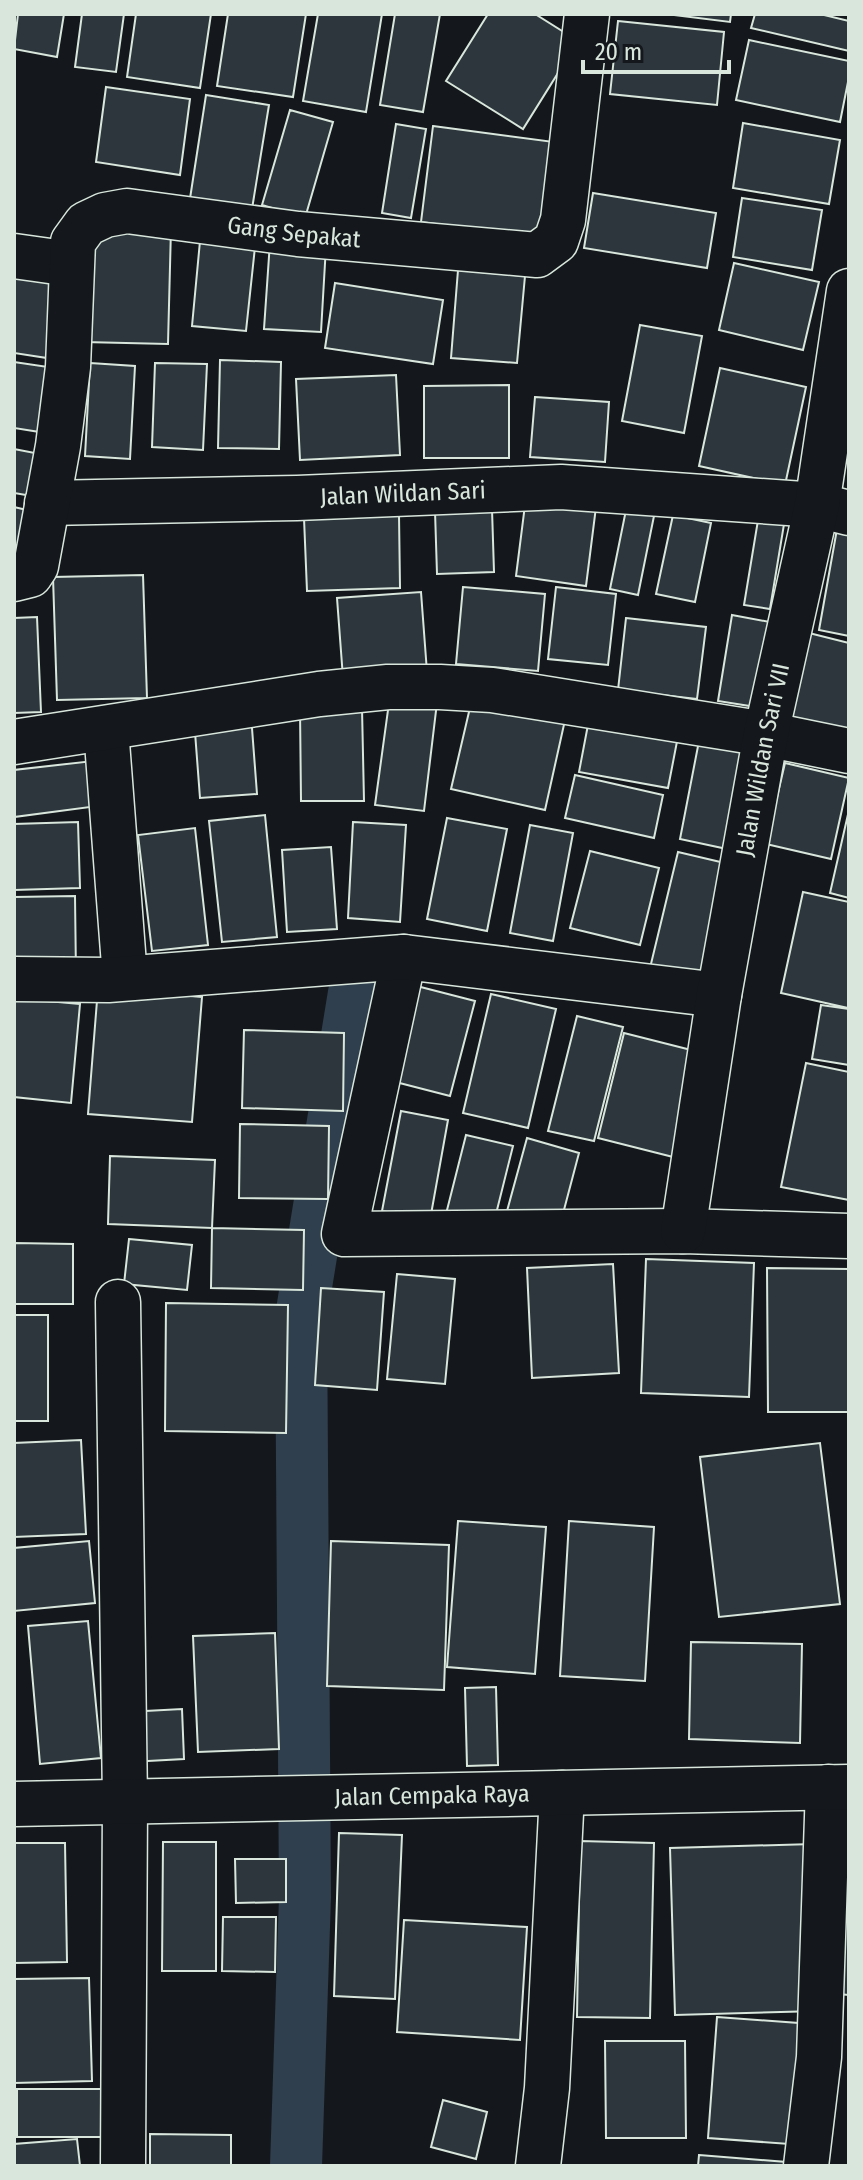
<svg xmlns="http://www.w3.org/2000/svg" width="863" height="2180" viewBox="0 0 863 2180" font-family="'Fira Sans Condensed',sans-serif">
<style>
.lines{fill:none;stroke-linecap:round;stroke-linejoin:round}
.canal{stroke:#2f3f4d;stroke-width:52}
.building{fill:#2c363c;stroke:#d8e6dc;stroke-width:2}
.minor-casing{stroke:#d8e6dc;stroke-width:47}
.tertiary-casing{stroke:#d8e6dc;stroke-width:47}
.minor{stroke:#14181c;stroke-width:44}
.tertiary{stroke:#14181c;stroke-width:44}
.labels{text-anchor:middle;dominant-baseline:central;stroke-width:6;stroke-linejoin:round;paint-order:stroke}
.street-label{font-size:24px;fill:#d8e6dc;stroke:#14181c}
</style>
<rect width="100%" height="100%" fill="#14181c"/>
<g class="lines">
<path class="canal" d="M296,2166L305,1897L301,1317L354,993"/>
</g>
<path class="building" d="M18,14H64L57,57L14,49Z
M82,14H124L116,72L75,67Z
M136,14H211L200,88L127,77Z
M228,14H306L293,97L217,86Z
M318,14H382L366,112L303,101Z
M395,14H440L423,112L380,105Z
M488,14H535L578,41L523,129L446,81Z
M666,14H731L730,22Z
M755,14H820L849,21V51L751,28Z
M618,21L724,32L717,105L610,94Z
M749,40L849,61V77L840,122L736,100Z
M106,87L190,99L180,175L96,162Z
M206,95L269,105L251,215L189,205Z
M290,110L333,122L305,218L262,205Z
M743,123L840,140L829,204L733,188Z
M396,124L426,129L411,218L382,213Z
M433,126L554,142L542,238L421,222Z
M593,193L716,213L707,268L584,248Z
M742,198L822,210L812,270L733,257Z
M86,227L171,228L168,344L84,342Z
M200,241L255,247L246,331L192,326Z
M270,242L326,246L321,332L264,329Z
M734,263L819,282L803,350L719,330Z
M14,268L61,276L47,358L14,353Z
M458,270L525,276L517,363L451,358Z
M335,283L443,300L433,364L325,348Z
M640,325L702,336L684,433L622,421Z
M220,360L281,362L279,449L218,448Z
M14,362L55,368L46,433L14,428Z
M90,363L135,366L130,459L85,456Z
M155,363L207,364L203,450L152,447Z
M720,368L806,387L785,485L699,466Z
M396,375L400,455L300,460L296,379Z
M509,385V458H424V386Z
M535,397L609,402L605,462L530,457Z
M14,449L40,454L32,496L14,493Z
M526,497L596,507L586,586L516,576Z
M761,502L787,506L770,609L744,605Z
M627,505L655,511L638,595L610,589Z
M14,507L31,511L21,557L14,555Z
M492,509L494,572L437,574L435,511Z
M399,515L400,588L307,591L304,518Z
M673,515L711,523L695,602L656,594Z
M837,529L849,531V636L819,630Z
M143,575L147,698L57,700L53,577Z
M463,587L545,594L538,671L456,664Z
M556,587L616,594L608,665L548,659Z
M421,592L427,672L343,678L337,598Z
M732,615L770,622L756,707L718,701Z
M37,617L41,712L14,713V618Z
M626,618L706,627L697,699L618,690Z
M805,632L849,643V741L783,725Z
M391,688L438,694L424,811L375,805Z
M472,699L565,720L545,810L451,789Z
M362,708L364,801H301L300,709Z
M591,709L680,726L668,788L579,772Z
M251,715L257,794L200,798L194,719Z
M699,741L747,750L727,849L680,839Z
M93,761L98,806L14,817V770Z
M785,763L849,778L831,859L766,844Z
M575,775L663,795L654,838L565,818Z
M849,810V898L830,893Z
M265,815L277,937L222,942L209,821Z
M447,818L507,829L487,931L427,919Z
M78,822L80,888L14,890V824Z
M353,822L406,825L400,922L348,918Z
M530,825L573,833L553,941L510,933Z
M195,828L208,945L152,951L138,835Z
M331,847L337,929L287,932L282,850Z
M590,851L659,868L640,945L570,928Z
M678,852L729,864L700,980L650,968Z
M803,892L849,902L848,1008L781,993Z
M75,896L76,976L14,977V897Z
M409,984L475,1001L450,1096L384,1079Z
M98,988L202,997L192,1122L88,1114Z
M491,994L556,1009L528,1128L463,1113Z
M14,998L80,1004L71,1103L14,1097Z
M821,1005L849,1009V1065L812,1059Z
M577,1016L623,1027L594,1141L548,1131Z
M244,1030L344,1033L343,1111L242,1108Z
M624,1033L703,1053L677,1158L598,1138Z
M806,1063L849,1072V1200L781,1187Z
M401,1111L448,1120L430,1220L382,1211Z
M240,1124L329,1126L328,1199L239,1198Z
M466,1135L513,1146L493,1226L446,1214Z
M527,1138L579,1153L560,1225L507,1211Z
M110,1156L215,1160L212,1228L108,1224Z
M212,1228L304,1230L303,1290L211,1288Z
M129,1239L192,1245L187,1290L124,1284Z
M14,1243L73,1244V1304H14Z
M646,1259L754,1263L749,1397L641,1393Z
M613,1264L619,1373L532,1378L527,1268Z
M767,1268L849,1269V1412H768Z
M397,1274L455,1279L445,1384L387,1379Z
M321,1288L384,1292L377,1390L315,1385Z
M166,1303L288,1305L286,1433L165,1431Z
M14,1315H48V1421H14Z
M81,1440L86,1534L14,1537V1443Z
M820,1443L840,1604L719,1617L700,1457Z
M458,1521L546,1527L535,1674L447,1667Z
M569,1521L654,1527L645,1681L560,1676Z
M89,1541L95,1603L14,1611V1548Z
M331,1541L449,1545L444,1690L327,1686Z
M88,1621L101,1758L40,1764L28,1626Z
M275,1633L279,1749L198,1752L193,1636Z
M691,1642L802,1644L800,1743L689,1739Z
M496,1687L498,1765L467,1766L465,1688Z
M182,1709L184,1759L130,1762L127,1712Z
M339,1833L402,1835L395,1999L334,1996Z
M580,1841L654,1843L650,2018L577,2017Z
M163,1842H216V1971H162Z
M14,1843H65L67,1962L14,1963Z
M813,1844L818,2011L675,2015L670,1848Z
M849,1848V1995L837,1994Z
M235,1859H286V1902L236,1903Z
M223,1917H276L275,1972L222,1971Z
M404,1920L527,1927L520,2040L397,2032Z
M89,1978L92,2081L14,2083V1979Z
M717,2017L812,2024L803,2145L708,2138Z
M605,2041H685L686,2138H606Z
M17,2089H106V2137H17Z
M443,2100L487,2112L476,2159L431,2147Z
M150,2134L231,2135V2166H150Z
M77,2139L80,2166H14V2144Z
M699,2155L799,2163V2166H698Z"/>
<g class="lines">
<g class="minor-casing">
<g id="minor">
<path d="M14,256L71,264"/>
<path id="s1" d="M47,503L297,498L561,487L817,505L849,513"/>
<path id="s2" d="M14,579L30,575L36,566L58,446L68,367L73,242L86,224L105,215L127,211L298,234L537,255L556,241L563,220L587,14"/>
<path d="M106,729L125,978"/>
<path d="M14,742L319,694L388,687H440L492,690L766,734L849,751"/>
<path d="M404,957L344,1234L683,1231L849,1236"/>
<path d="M14,979L108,980L404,957L719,995"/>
<path id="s3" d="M683,1231L719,995L766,734L817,505L849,291"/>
<path d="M118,1302L125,1802L123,2166"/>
<path d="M538,2166L547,2088L562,1793"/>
<path d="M806,2166L819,2057L828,1787"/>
</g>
</g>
<g class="tertiary-casing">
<g id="tertiary">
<path id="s4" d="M14,1804L849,1787"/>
</g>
</g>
<use href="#minor" class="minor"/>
<use href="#tertiary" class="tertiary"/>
</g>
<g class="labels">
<g class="street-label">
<text stroke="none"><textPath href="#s2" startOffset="588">Gang Sepakat</textPath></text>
<text stroke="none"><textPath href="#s1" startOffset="356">Jalan Wildan Sari</textPath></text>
<text stroke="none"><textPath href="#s3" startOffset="478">Jalan Wildan Sari VII</textPath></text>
<text stroke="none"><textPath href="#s4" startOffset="418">Jalan Cempaka Raya</textPath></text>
</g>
</g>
<rect width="863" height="2180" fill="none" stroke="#d8e6dc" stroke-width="32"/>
<path d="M583 60v12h146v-12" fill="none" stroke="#d8e6dc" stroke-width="4"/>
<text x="595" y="60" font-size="24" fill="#d8e6dc" stroke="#14181c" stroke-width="6" paint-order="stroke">20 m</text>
</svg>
